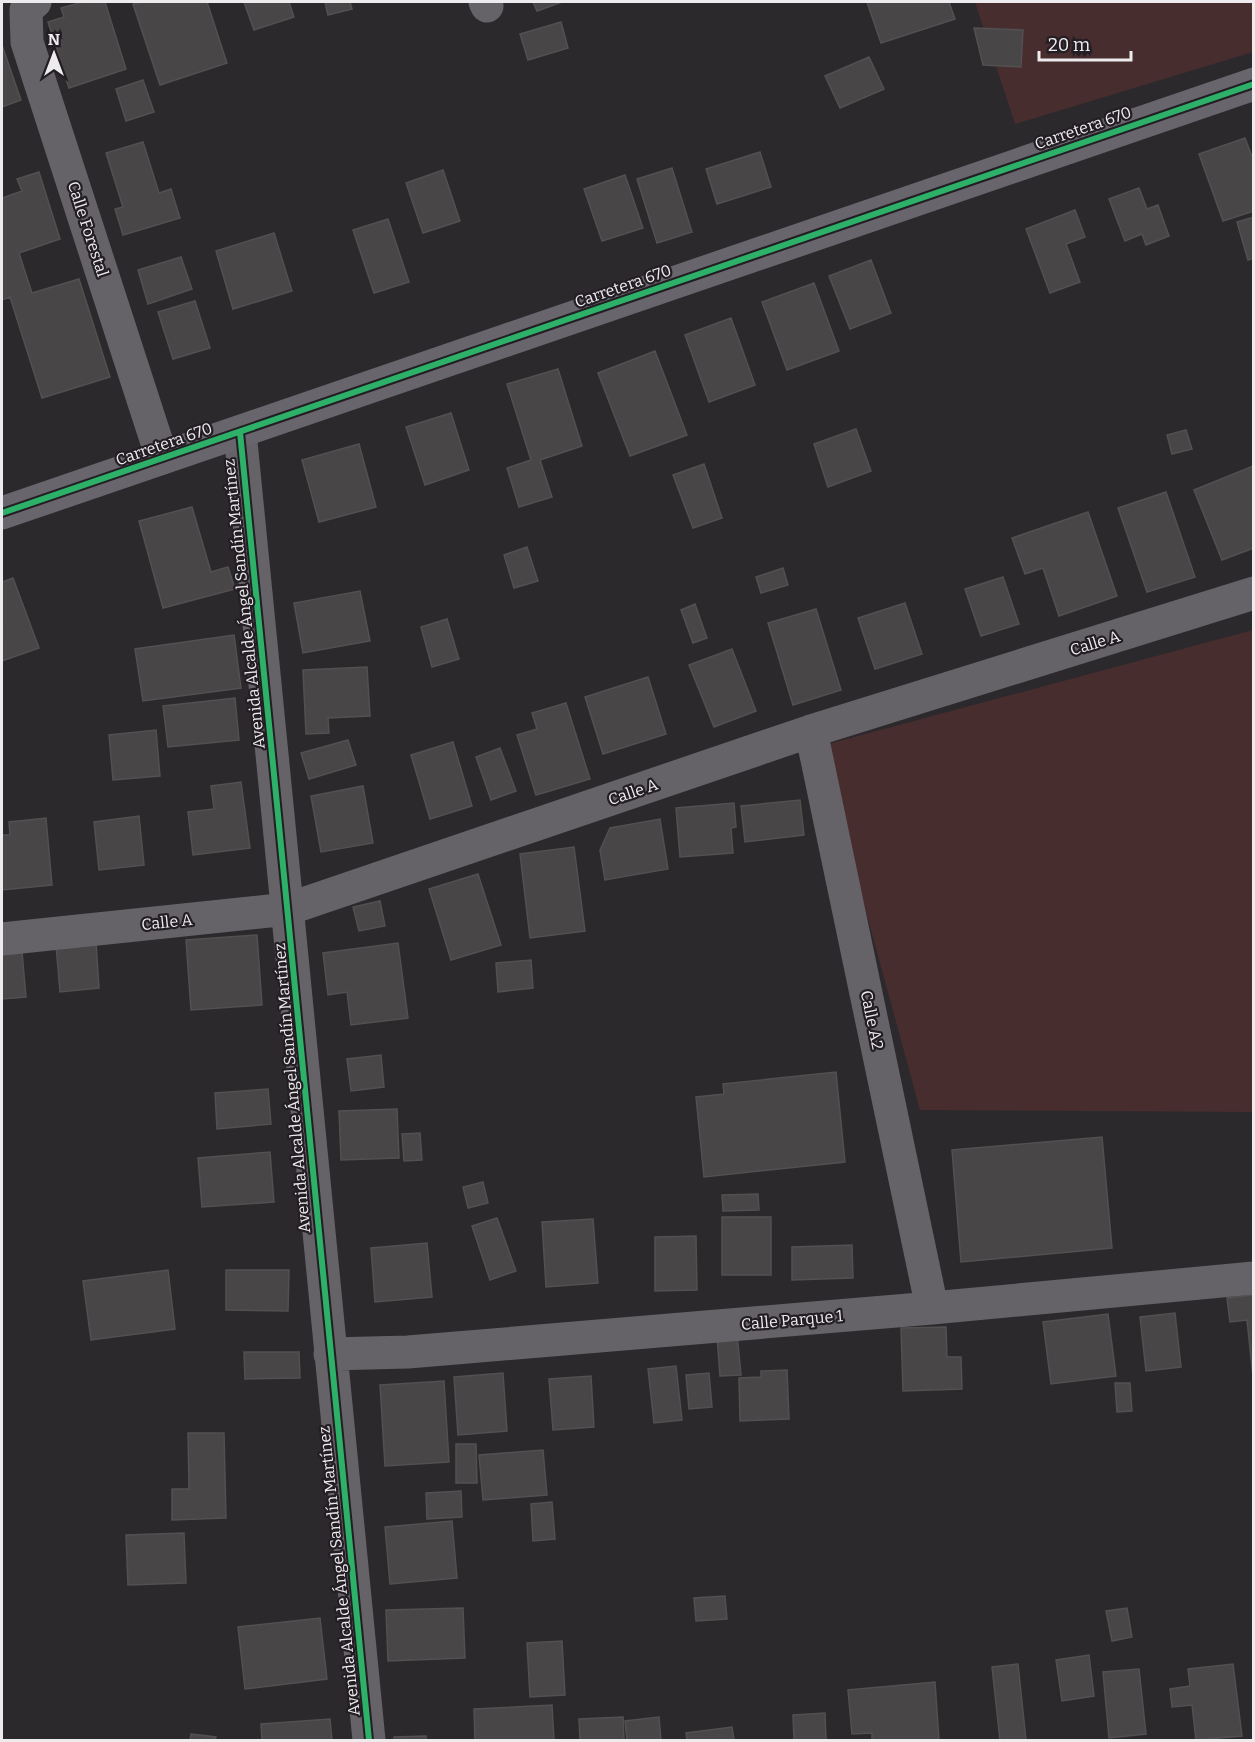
<svg xmlns="http://www.w3.org/2000/svg" width="1255" height="1742" viewBox="0 0 1255 1742" font-family="Bitter,serif">
<style>
.green{fill:#482d2f}
.building{fill:#494648;stroke:#525051;stroke-width:1.5}
.lines{fill:none;stroke-linecap:round;stroke-linejoin:round}
.street{stroke:#656368;stroke-width:33}
.secondary{stroke:#68656c;stroke-width:33}
.cycleway-casing{stroke:#231e24;stroke-width:10}
.cycleway{stroke:#2db169;stroke-width:6}
.labels{text-anchor:middle;dominant-baseline:central;stroke-width:4.5;stroke-linejoin:round;paint-order:stroke}
.street-label{font-size:16px;fill:#eeebee;stroke:#231e24}
</style>
<rect width="100%" height="100%" fill="#2c292c"/>
<path class="green" d="M975,2H1253V52L1015,124Z
M1253,630V1112L920,1110L821,746Z"/>
<path class="building" d="M83,2H105L126,69L69,88L48,22L64,17L61,8Z
M142,2H207L227,63L160,85L133,4Z
M244,2H289L294,17L254,30Z
M325,2H350L352,9L328,15Z
M533,2H562L537,11Z
M867,2H949L955,19L881,43Z
M561,22L568,48L528,60L520,34Z
M974,28L1023,30L1021,67L983,65Z
M2,45L21,100L2,107Z
M869,57L884,89L840,108L825,76Z
M143,80L154,112L126,121L116,89Z
M1245,138L1254,162V211L1223,221L1199,154Z
M143,142L159,193L171,189L180,218L123,235L115,209L123,207L106,153Z
M760,152L771,187L717,204L706,169Z
M672,168L692,232L657,243L637,179Z
M443,170L460,221L423,233L406,183Z
M39,172L60,239L19,253L32,293L79,279L110,377L42,398L10,297L2,300V198L22,191L17,179Z
M625,175L643,228L602,241L584,189Z
M1139,188L1147,209L1158,205L1169,236L1146,245L1142,234L1125,241L1109,199Z
M1075,210L1085,237L1066,244L1080,282L1050,293L1026,229Z
M1254,217V258L1248,260L1237,222Z
M388,219L409,282L374,293L353,230Z
M274,233L292,291L233,309L216,251Z
M181,257L192,289L148,304L138,270Z
M871,260L891,313L850,329L829,276Z
M814,283L839,351L787,370L762,302Z
M195,301L210,348L173,359L158,312Z
M731,318L755,385L709,402L685,335Z
M655,351L687,435L630,456L598,373Z
M558,369L582,446L540,460L552,497L519,507L507,468L531,460L507,384Z
M451,413L469,470L425,485L406,427Z
M856,429L871,471L828,487L814,444Z
M1186,430L1192,449L1172,454L1167,435Z
M359,444L376,507L319,522L302,460Z
M704,464L722,518L693,528L673,475Z
M1253,466L1254,548L1222,560L1194,490Z
M1166,492L1195,577L1147,592L1118,508Z
M192,507L211,572L228,567L235,589L163,608L139,521Z
M1088,512L1117,596L1059,616L1043,568L1025,574L1012,538Z
M527,547L538,581L514,588L504,555Z
M783,568L788,585L761,593L756,577Z
M1003,577L1019,624L981,636L965,589Z
M13,578L39,648L2,661V633L3,632L2,629V582Z
M360,591L370,641L303,653L294,603Z
M905,603L922,654L875,669L858,618Z
M695,604L707,638L693,643L681,610Z
M816,609L841,690L793,705L768,623Z
M447,619L459,659L432,667L421,627Z
M234,635L241,688L143,701L135,649Z
M732,649L756,711L714,727L689,665Z
M367,667L370,716L328,718L329,733L306,734L303,670Z
M648,677L666,734L603,754L585,697Z
M235,698L239,740L168,747L163,706Z
M566,703L590,779L536,795L517,735L537,729L532,713Z
M156,730L160,776L113,780L109,735Z
M348,740L356,765L309,779L301,753Z
M453,742L472,806L430,819L411,755Z
M500,748L516,791L491,800L476,757Z
M241,782L250,848L193,855L188,812L214,809L211,786Z
M363,786L373,843L321,852L311,796Z
M800,800L804,835L745,842L741,806Z
M734,803L736,827L731,828L733,853L680,857L676,808Z
M139,816L144,865L99,870L94,822Z
M46,818L52,885L2,890V835H10L9,822Z
M660,819L668,869L605,880L600,850L610,828Z
M574,847L585,931L530,938L520,854Z
M478,874L501,945L451,960L429,889Z
M380,901L385,926L359,931L353,907Z
M257,935L262,1005L191,1010L186,940Z
M96,942L99,988L60,992L56,945Z
M398,943L408,1018L351,1025L347,992L328,995L323,953Z
M22,952L26,997L2,999V954Z
M531,960L533,988L498,992L496,963Z
M381,1055L384,1087L351,1091L347,1059Z
M836,1072L845,1162L704,1177L696,1097L724,1094L723,1084Z
M268,1089L271,1124L217,1129L215,1093Z
M397,1109L399,1158L341,1160L339,1111Z
M420,1133L422,1160L404,1161L402,1134Z
M1102,1137L1112,1248L961,1262L952,1150Z
M270,1152L274,1202L202,1207L198,1158Z
M483,1182L488,1203L468,1208L463,1187Z
M758,1194L759,1210L723,1211L722,1195Z
M722,1217H771V1275H722Z
M497,1218L516,1271L490,1280L472,1226Z
M593,1219L598,1283L546,1287L542,1222Z
M696,1236L697,1290L655,1291V1237Z
M427,1243L432,1297L375,1302L371,1248Z
M852,1245L853,1278L792,1280V1247Z
M168,1270L175,1329L91,1340L83,1281Z
M226,1270H289L288,1311L226,1310Z
M1254,1295V1377H1253L1247,1320L1230,1322L1227,1298Z
M1175,1313L1181,1367L1146,1371L1140,1317Z
M1108,1314L1116,1376L1051,1384L1043,1322Z
M946,1327L947,1357H961L962,1389L903,1391L901,1328Z
M737,1334L741,1375L720,1376L717,1336Z
M244,1352H299L300,1378L245,1379Z
M676,1366L682,1420L654,1423L648,1369Z
M787,1370L789,1419L740,1421L739,1378L761,1377V1371Z
M503,1373L507,1431L458,1435L454,1377Z
M709,1373L712,1407L689,1409L686,1375Z
M591,1376L594,1427L553,1430L549,1379Z
M444,1381L449,1462L385,1466L380,1385Z
M1115,1383H1130L1132,1411L1117,1412Z
M188,1433H224L226,1518L172,1520V1489H189Z
M456,1444H476L477,1483H456Z
M543,1450L547,1495L483,1500L479,1455Z
M461,1491L462,1517L427,1519L426,1493Z
M552,1502L555,1539L533,1541L531,1504Z
M452,1521L457,1578L390,1584L385,1527Z
M184,1533L186,1583L128,1585L126,1535Z
M725,1596L727,1619L696,1621L694,1598Z
M463,1608L465,1658L388,1661L386,1610Z
M1127,1608L1132,1637L1112,1641L1106,1611Z
M320,1618L327,1679L245,1689L238,1627Z
M562,1641L565,1695L530,1697L527,1643Z
M1089,1655L1094,1696L1062,1701L1056,1660Z
M1018,1664L1026,1740H1000L992,1667Z
M1233,1664L1242,1736L1196,1740L1192,1705L1172,1707L1170,1689L1190,1686L1188,1669Z
M1139,1669L1146,1734L1109,1738L1103,1672Z
M935,1682L939,1740H872V1733L852,1734L848,1690Z
M552,1705L554,1740H475L474,1709Z
M825,1713L826,1740H794L793,1715Z
M623,1717L624,1740H580L579,1719Z
M659,1717L661,1740H627L625,1721Z
M330,1719L332,1740H262L261,1724Z
M732,1727L734,1740H687L686,1733Z
M191,1734L216,1737L215,1740H190Z
M426,1736V1740H394V1737Z"/>
<g class="lines">
<path class="street" d="M35,2L26,10L27,42L162,458
M485,2L487,6
M240,432C284,868 325,1305 369,1740
M811,731L932,1308
M2,939L288,909L811,731L1254,593
M330,1354L408,1352L932,1308L1254,1278"/>
<path class="secondary" d="M2,513L1254,84"/>
<g class="cycleway-casing">
<path id="cycleway" d="M240,432C284,868 325,1305 369,1740
M2,513L1254,84"/>
</g>
<use href="#cycleway" class="cycleway"/>
</g>
<g class="labels">
<g class="street-label">
<text transform="translate(1083 128) rotate(-19)">Carretera 670</text>
<text transform="translate(88 229) rotate(72)">Calle Forestal</text>
<text transform="translate(623 286) rotate(-19)">Carretera 670</text>
<text transform="translate(164 444) rotate(-19)">Carretera 670</text>
<text transform="translate(244 604) rotate(-96)">Avenida Alcalde Ángel Sandín Martínez</text>
<text transform="translate(1095 643) rotate(-17)">Calle A</text>
<text transform="translate(633 792) rotate(-19)">Calle A</text>
<text transform="translate(167 922) rotate(-6)">Calle A</text>
<text transform="translate(872 1020) rotate(78)">Calle A2</text>
<text transform="translate(292 1088) rotate(-95)">Avenida Alcalde Ángel Sandín Martínez</text>
<text transform="translate(792 1320) rotate(-5)">Calle Parque 1</text>
<text transform="translate(339 1571) rotate(-96)">Avenida Alcalde Ángel Sandín Martínez</text>
</g>
</g>
<rect width="1255" height="1742" fill="none" stroke="#eeebee" stroke-width="6"/>
<g transform="translate(54 54)" stroke="#231e24" stroke-width="4.5" paint-order="stroke">
<path d="M0-4.5L10 22L0 15L-10 22Z" fill="#eeebee"/>
<text y="-9" font-size="16" font-weight="bold" text-anchor="middle" fill="#eeebee">N</text>
</g>
<path d="M1039 51v9h92v-9" fill="none" stroke="#eeebee" stroke-width="3"/>
<text x="1048" y="51" font-size="18" fill="#eeebee" stroke="#231e24" stroke-width="4.5" paint-order="stroke">20 m</text>
</svg>
